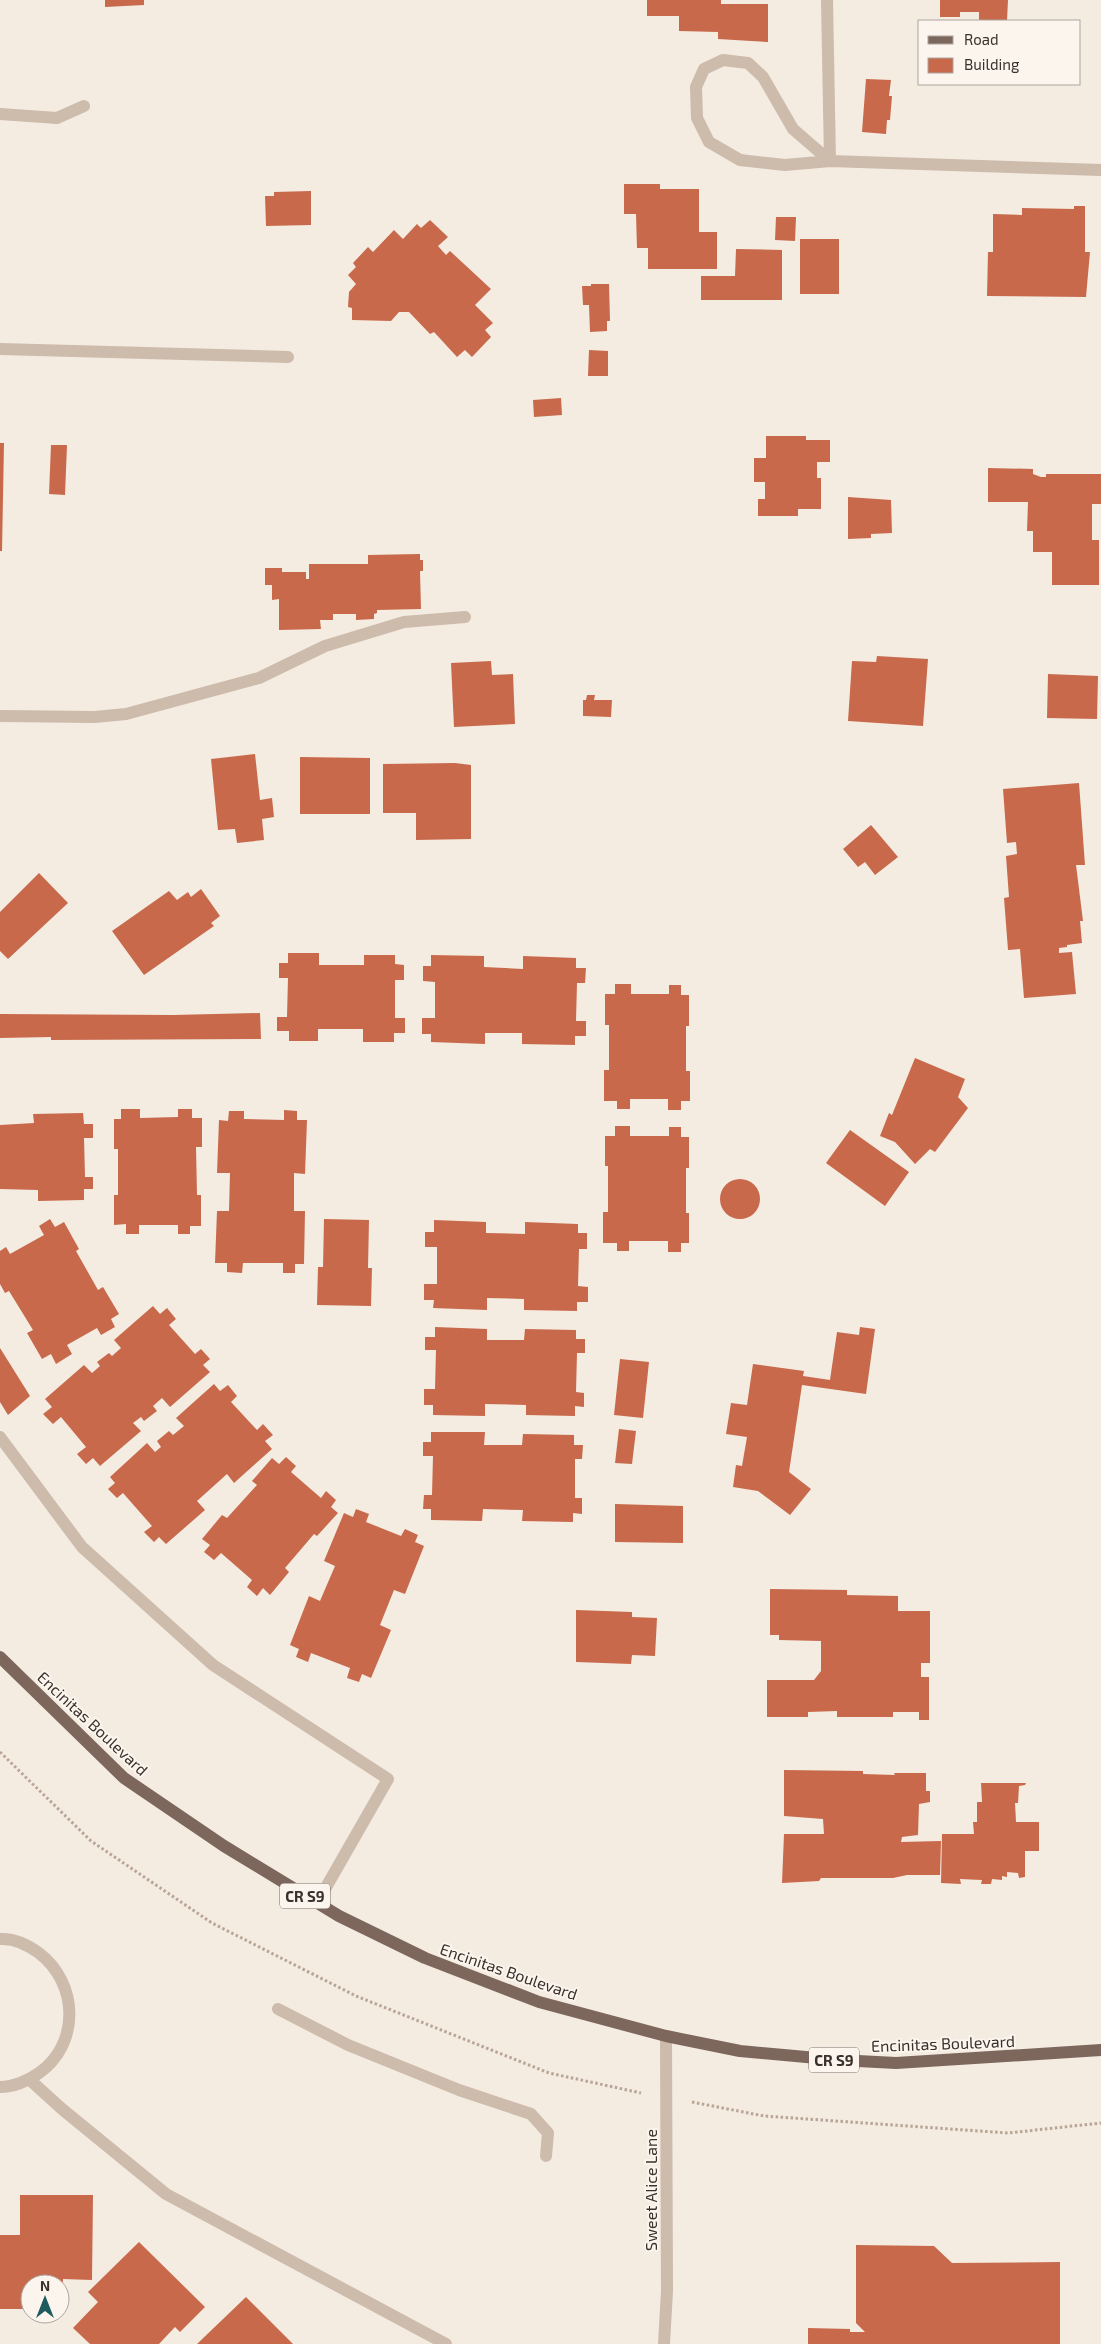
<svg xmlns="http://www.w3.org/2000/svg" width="1101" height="2344" viewBox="0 0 1101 2344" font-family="'Exo 2',sans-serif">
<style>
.building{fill:#c8694b}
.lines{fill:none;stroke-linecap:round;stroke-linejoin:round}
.path{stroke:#b9a596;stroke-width:3;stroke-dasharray:2.5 2.5;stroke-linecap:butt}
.minor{stroke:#cdbbac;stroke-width:12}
.major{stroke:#7d675c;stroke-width:12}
.labels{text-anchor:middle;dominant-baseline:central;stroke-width:4;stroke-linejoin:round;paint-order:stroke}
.shield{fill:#fbf5ee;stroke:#756b66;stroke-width:1}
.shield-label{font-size:15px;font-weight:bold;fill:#3b302b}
.street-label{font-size:16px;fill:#3b302b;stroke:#fbf5ee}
</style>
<rect width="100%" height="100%" fill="#f4ebe1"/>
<path class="building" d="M105,0H144V5L105,7Z
M647,0H721V4H768V42L718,39V32L679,31V16H647Z
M940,0H1008L1007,21H979V12H960V17H940Z
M866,79L891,80L889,96H892L890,120H887L886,134L862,132Z
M624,184H660V189H699V232H717V269H648V248H637L636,214H624Z
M311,191V225L266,226L265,196H274V192Z
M1074,206H1085V252H1090L1086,297L987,296L988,252H993V214L1022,215V208L1074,209Z
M776,217H796L795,241L775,240Z
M430,220L448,237L438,246L446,255L450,251L491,289L475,305L493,323L485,330L491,337L472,357L465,350L457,357L434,332L430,334L409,312H399L391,321L352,320V308L348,307L349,292L356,284L348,275L356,267L353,263L368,247L373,252L394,230L403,239L417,224L421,228Z
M800,239H839V294H800Z
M736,249L782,250V300H701V276H735Z
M591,284H609L610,321H607V331L590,332L589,305H583L582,286H591Z
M589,350L608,351V376H588Z
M561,398L562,415L534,417L533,400Z
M766,436H806V440H830V462H817V478H821V509H798V516H758V499H765V482H754V458H766Z
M0,443H4L2,551H0Z
M51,445H67L65,495L49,494Z
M988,468L1033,469V474L1041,477H1046V474H1101V504H1092V540H1099V585H1052V552H1033V531H1027L1028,502H988Z
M848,497L891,500L892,533L871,534V538L848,539Z
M420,554V560H423V571H420L421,609L377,610V613L374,614V619L356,620V614H333V620H320L321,629L279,630V599L272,600V585H265V568H282V572H306V579H309V564H368V555Z
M877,656L928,659L923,726L848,721L852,661L876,662Z
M491,661L492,675L513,674L515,724L454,727L451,663Z
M1048,674L1098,676L1097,719L1047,718Z
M587,695H595L594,700H612L611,717L583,716V700H586Z
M255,754L260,800L272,798L274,817L262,819L264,840L237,843L235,829L218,830L211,759Z
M300,757L370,758V814H300Z
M455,763L471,765V839L416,840V813H383V764Z
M1079,783L1085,865H1076L1083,921H1080L1082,943L1067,945V947L1059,948V953L1072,952L1076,994L1024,998L1020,949L1008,950L1004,898L1009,897L1006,856L1017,854L1016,842L1007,843L1003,789Z
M871,825L898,857L875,875L865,862L858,867L843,849Z
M39,873L68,903L8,959L0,951V912Z
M201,889L220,916L211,923L214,926L144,975L112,931L169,891L177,900L188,892L191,897Z
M288,953H319V965H364V955H395V964L404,965V980H395V1018H405V1033H394V1042H363V1029H318V1041H289V1031H277V1017H287L288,978H279V963H288Z
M431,955L484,956V967L523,969V956L576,958V968H586L585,983H577L576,1021H586V1036H575V1045L522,1044V1033H485V1044L431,1042V1034H422V1018H435V982L423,981V966H431Z
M615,984H631V994H669V985H681V995H689V1026H686V1071H690V1101H681V1110H668V1099H630V1109H617V1101H604V1070H609V1025H605V994H615Z
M260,1013L261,1039L51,1040V1037L0,1038V1014L173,1015Z
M915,1058L965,1079L958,1097L968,1108L935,1152L930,1149L915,1164L895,1142L880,1136L889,1113L892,1115Z
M121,1109H140V1118L178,1117V1109H192V1118H202V1147H196L197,1195H201V1226H190V1234H178V1225H139V1234H126V1224L114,1225V1195H118V1149H114V1119H121Z
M284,1110L297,1111V1120H307L305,1174L294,1173V1211H305L304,1264H295V1273H283V1263H243L242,1273L227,1272V1263H215L217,1211H229L230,1173H217L219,1120L228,1121L229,1111H244V1119L284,1120Z
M83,1113L84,1124H93V1138H84L85,1177H93V1189H84V1200L38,1201V1190L0,1189V1125L34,1123L33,1114Z
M615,1126H630V1136H669V1127H681V1137H689V1168H686V1213H689V1243H681V1252H668V1241H629V1251H617V1243H603V1212H608V1166H605V1136H615Z
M850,1130L909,1172L885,1206L826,1163Z
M720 1199a20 20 0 1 1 40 0a20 20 0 1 1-40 0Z
M50,1219L55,1227L64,1222L79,1249L76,1251L98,1290L103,1287L119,1314L111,1319L115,1327L101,1335L97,1328L67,1345L72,1354L56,1364L51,1354L42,1359L27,1333L33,1330L9,1291L5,1293L0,1284V1251L6,1247L10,1254L44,1235L39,1226Z
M324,1219L369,1220L368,1268H372L371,1306L317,1305L318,1267H323Z
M434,1220L486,1222V1233L525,1234V1222L578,1224V1233H587V1249H579L578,1286L588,1287V1302H577V1311L524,1310V1299L487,1298V1310L433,1308L434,1300H424V1284H437V1247H425V1232H434Z
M153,1306L160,1314L167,1308L176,1319L169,1325L195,1354L201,1349L210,1359L203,1365L210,1372L170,1407L162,1398L153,1406L157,1411L144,1421L141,1417L133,1423L141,1431L100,1466L93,1458L86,1464L77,1454L86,1447L61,1417L53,1424L43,1414L52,1407L45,1399L84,1365L92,1373L100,1366L97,1362L109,1353L112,1356L121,1348L114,1340Z
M435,1327L487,1329V1340H524L525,1329L576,1330V1339H585V1353H577L576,1392L584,1393V1407L575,1406V1416L526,1415V1405L485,1404V1416L433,1415V1405H424V1389H435L436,1350H425V1337H435Z
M860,1327L875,1329L866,1394L802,1385L789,1472L811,1489L790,1515L758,1491L733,1487L736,1465L742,1466L747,1437L726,1434L731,1403L747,1405L753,1364L804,1371L803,1376L830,1380L837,1332L859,1335Z
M0,1348L30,1396L8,1415L0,1402Z
M620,1359L649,1362L643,1418L614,1415Z
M214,1384L220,1391L228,1385L237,1396L231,1402L257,1430L263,1424L273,1435L265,1441L272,1449L234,1483L227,1474L197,1501L205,1510L166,1544L159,1537L154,1542L144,1532L152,1526L123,1493L117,1498L108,1489L115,1483L110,1477L147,1443L155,1452L161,1447L157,1441L169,1431L173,1435L184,1426L176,1418Z
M619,1429L636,1431L632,1464L615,1463Z
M431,1432H485L484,1445H522L523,1434L574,1435V1445H583L582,1459H575V1498H582V1514L573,1513V1522L522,1521L523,1510L483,1509L482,1521L431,1520V1509H423L424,1495H432L433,1456H423V1442H431Z
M286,1457L296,1466L291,1472L321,1498L326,1491L336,1500L331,1507L338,1513L317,1536L314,1534L285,1568L289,1572L270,1595L263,1588L257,1596L247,1587L252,1580L221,1553L214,1560L204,1552L210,1545L202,1539L222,1515L227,1518L257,1485L252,1481L272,1458L279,1464Z
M615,1504L683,1506V1543L615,1542Z
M356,1509L369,1514L366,1522L401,1536L405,1529L418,1535L415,1542L424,1546L405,1594L394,1590L380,1625L391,1630L371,1678L362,1674L359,1682L347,1678L350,1668L311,1653L308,1662L296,1657L299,1649L290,1645L309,1596L320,1601L335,1566L324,1561L344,1513L353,1517Z
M770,1589L847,1590V1595L898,1596V1611H930V1663H921V1677H929V1720H919V1712H893V1717H837V1711L808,1712V1717H767V1680H814L821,1671V1641L779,1640V1635H770Z
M576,1610L632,1612V1617L657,1618L655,1656L632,1655L631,1664L576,1662Z
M784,1770L863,1771V1774L895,1775L894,1773H926V1791H930V1802L919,1804L918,1835L902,1837L901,1842L941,1841L940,1875H907L893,1878H821L819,1881L782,1883L784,1834H824L823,1819L784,1816Z
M981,1783H1026L1025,1785L1019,1786L1018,1803H1015L1016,1822H1039V1851H1025V1877L1019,1878L1018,1873L1007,1872V1877L1002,1876V1880L992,1879L991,1884H981L982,1880L960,1879L961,1884L941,1883L942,1834H974L973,1822H977V1802H982Z
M20,2195H93L92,2280L63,2279L62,2309H60V2284H30V2309H0V2235H20Z
M139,2242L205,2307L180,2332L175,2327L159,2344H90L73,2328L98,2302L88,2292Z
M856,2245L934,2246L952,2263L1060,2262V2344H808V2328L850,2329V2332H865L856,2323Z
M246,2297L293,2344H197Z"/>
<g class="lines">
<path class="path" d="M0,1752L91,1841L212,1923L356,1996L549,2073L641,2093
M692,2102L764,2116L1008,2133L1101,2123"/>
<path class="minor" d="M827,0L830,161L1101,170
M723,60L748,63L763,77L793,129L830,161L785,165L740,160L709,142L697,118L696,87L704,69Z
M0,114L57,118L84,106
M0,349L288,357
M0,716L95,717L126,714L259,678L325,646L404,622L465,617
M0,1437L82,1547L213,1665L388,1779L317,1903
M0,1939C13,1938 28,1945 39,1953C78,1983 81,2043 39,2073C28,2081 13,2087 0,2087
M278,2009L348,2045L459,2090L531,2114L548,2133L546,2156
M30,2080L62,2109L166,2194L446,2344
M664,2344L667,2291L666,2036"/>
<path class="major" d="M0,1657L124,1778L224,1846L339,1916L425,1958L539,2002L666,2036L740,2051L839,2060L896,2063L1101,2050"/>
</g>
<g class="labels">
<g class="shield">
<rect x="280" y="1883.5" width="50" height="25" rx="4"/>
<rect x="809" y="2047.5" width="50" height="25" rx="4"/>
</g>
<g class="shield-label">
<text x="305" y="1896">CR S9</text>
<text x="834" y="2060">CR S9</text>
</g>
<g class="street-label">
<text transform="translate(93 1723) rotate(43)">Encinitas Boulevard</text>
<text transform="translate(509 1971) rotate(19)">Encinitas Boulevard</text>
<text transform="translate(943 2043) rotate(-2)">Encinitas Boulevard</text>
<text transform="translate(650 2190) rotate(-90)">Sweet Alice Lane</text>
</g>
</g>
<rect x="918" y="20" width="162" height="65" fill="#fbf5ee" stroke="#aea6a0"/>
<rect x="928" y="36" width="25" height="8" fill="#7d675c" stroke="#aea6a0"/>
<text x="964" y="45" font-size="15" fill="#3b302b">Road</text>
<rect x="928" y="58" width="25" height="15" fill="#c8694b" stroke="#aea6a0"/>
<text x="964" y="70" font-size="15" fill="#3b302b">Building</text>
<g transform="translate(45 2299)"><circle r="24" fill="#fbf5ee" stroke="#aea6a0"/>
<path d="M0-4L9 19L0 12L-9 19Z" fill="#1f5a5e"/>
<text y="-8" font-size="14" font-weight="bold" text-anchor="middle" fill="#3b302b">N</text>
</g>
</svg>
